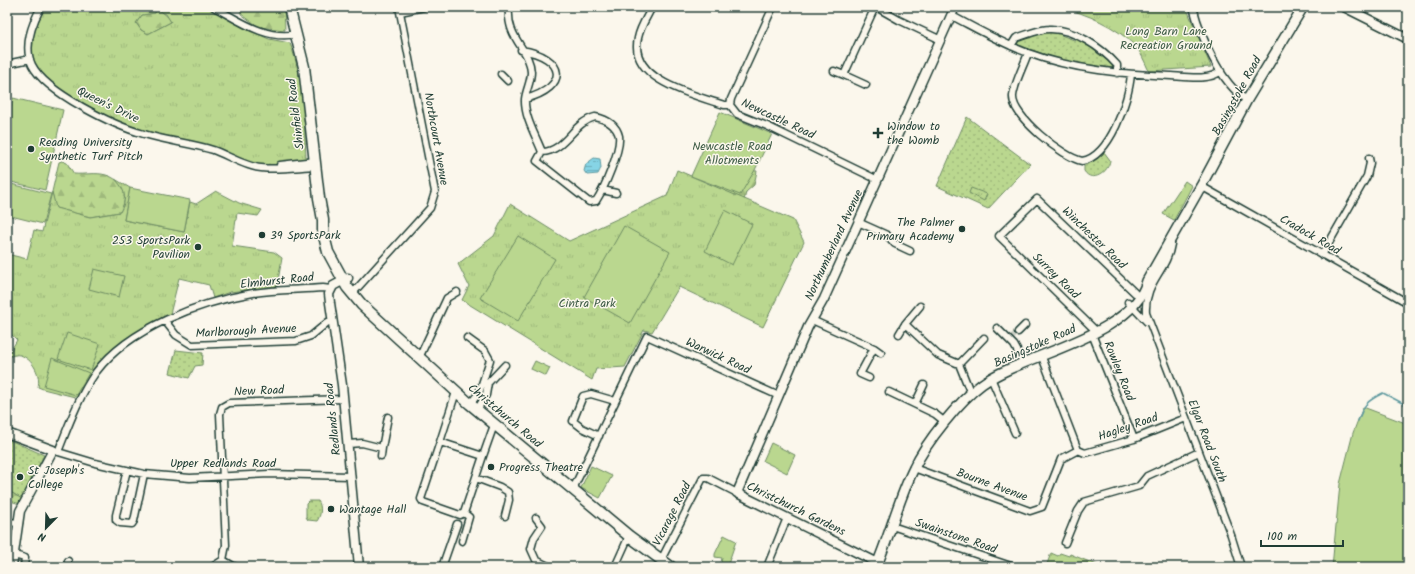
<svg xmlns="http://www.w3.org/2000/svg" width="1415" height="574" viewBox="0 0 1415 574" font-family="Kalam,sans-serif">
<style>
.grass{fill:url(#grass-dots);stroke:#6c8a62}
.forest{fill:url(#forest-firs);stroke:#6c8a62}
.park{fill:url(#park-tufts);stroke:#6c8a62}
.garden{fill:#bad78f;stroke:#6c8a62}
.water{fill:url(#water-rules);stroke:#5d989e}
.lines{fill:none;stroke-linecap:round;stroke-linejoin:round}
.stream{stroke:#5d989e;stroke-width:1.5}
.minor-tunnel{stroke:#cfd2c7;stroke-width:6;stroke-dasharray:6 3;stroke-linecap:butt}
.minor-casing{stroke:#1f3d34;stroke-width:9}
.tertiary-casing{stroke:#1f3d34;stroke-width:11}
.secondary-casing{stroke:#1f3d34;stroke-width:12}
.primary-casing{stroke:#1f3d34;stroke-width:13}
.minor{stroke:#fbf7ec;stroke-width:6}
.tertiary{stroke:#fbf7ec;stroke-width:8}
.secondary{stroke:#fbf7ec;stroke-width:9}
.primary{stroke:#fbf7ec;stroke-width:10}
.poi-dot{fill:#1f3d34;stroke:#fbf7ec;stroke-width:1.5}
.labels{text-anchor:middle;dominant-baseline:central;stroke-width:3;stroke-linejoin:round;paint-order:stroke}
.park-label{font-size:12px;fill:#3e5c46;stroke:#fbf7ec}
.street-label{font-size:12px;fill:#1f3d34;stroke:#fbf7ec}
.poi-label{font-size:12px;fill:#1f3d34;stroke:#fbf7ec;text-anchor:start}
</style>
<defs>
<pattern id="grass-dots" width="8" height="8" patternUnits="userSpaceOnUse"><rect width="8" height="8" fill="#bad78f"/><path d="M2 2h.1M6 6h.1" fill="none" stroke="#9fb97c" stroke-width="1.8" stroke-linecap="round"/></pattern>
<pattern id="forest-firs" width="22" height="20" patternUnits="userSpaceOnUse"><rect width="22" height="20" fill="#bad78f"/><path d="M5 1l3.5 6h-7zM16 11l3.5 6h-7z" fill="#9fb97c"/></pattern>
<pattern id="park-tufts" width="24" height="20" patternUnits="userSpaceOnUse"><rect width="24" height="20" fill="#bad78f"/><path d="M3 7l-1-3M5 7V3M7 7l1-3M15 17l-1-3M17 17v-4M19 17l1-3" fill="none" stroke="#9fb97c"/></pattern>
<pattern id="water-rules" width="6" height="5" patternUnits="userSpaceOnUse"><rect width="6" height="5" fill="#86d4e5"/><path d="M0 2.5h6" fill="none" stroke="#6dadba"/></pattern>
</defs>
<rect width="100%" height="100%" fill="#fbf7ec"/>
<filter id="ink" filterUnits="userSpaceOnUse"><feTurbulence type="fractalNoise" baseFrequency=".025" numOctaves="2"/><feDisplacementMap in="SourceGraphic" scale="8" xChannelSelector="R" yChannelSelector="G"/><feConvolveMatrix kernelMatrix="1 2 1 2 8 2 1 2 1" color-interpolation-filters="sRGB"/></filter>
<g filter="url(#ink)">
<path class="grass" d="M1048,31L1059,32L1061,35L1074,40L1079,39L1097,50V53L1113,64L1112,68L1064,61L1018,45L1016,43L1017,40Z
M967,117L1030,164L988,209L937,186Z
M1104,152L1110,160C1109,172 1092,184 1084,171V165Z
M176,350L203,353L202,365L195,366L189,378L170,373Z
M7,439L44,455L22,499L7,490Z
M309,501H318C322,506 321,516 317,521L308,520L306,517V504Z"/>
<path class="forest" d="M156,7H161L160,10L169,18L171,22L148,34L141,30L136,23L142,15L155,13Z
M241,7H284L285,30L259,27L241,14Z
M62,161L67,163L74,174C84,175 96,172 106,175C124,180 129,197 120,212L90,217L55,208L52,192L58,166L59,162Z
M743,170L757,171L754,185L746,192L744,201L697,183L728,187Z
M7,490L22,499L20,504L7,500Z"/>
<path class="park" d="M46,7H156L155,13L142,15L136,23L141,30L148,34L171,22L166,14L161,12V7H207L242,27L269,39L290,43C305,84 304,117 306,160C293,162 277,166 264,166C248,165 231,153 216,148C190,140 162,138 136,129C113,120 39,84 33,59C29,41 37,22 46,7Z
M1060,7H1186L1211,67L1149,71C1145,63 1141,52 1135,46C1116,26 1087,14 1060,7Z
M677,170L793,220L804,242L763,327L679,287L652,332L644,330L625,367L596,369L592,380L462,300L469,286L458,264L494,236L510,204L569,241L667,196Z
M115,179L130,188L124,220L184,232L190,202L196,204L216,191L239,203L262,210L258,216L237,213L232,246L274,252L282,258L277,286L230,292L213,298L209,285L179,278L170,314C163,317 158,321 151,324C114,344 100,362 79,398L43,389L38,387C41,375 33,359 20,355C17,354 11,356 7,357L17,340L7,330V254L27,259L34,230L42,232L52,192L56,208L90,217L120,212C128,199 125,189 115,179Z
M1185,181L1192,186L1174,220L1163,214Z
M971,188L987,194L984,201L969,193Z
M1051,553L1058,556L1060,553L1069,556L1070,554L1102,567H1046Z"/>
<path class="garden" d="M13,98L63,110L45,190L7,181V123Z
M720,112L772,134L755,170L740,195L691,176Z
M7,183L51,194L43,224L7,215Z
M130,188L190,200L184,232L124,220Z
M725,210L752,224L732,265L705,251Z
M624,226L670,252L630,323L584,297Z
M518,236L555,259L518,321L480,298Z
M94,269L124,276L119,297L89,289Z
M67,333L100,344L91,370L58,359Z
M52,358L89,373L76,395L44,386Z
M535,361L550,368L546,376L531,369Z
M1363,407L1408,424V567H1353L1347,564L1332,567L1340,484L1353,433Z
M771,443L795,455L787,473L763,461Z
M591,466L612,476L600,498L581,488Z
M724,535L736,541L727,567H720L722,558L715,557V554Z"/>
<path class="water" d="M594,158L600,159L601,168L598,174L587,175L584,171L586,164Z"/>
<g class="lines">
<path class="stream" d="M1358,421C1364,404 1367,401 1383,393L1408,406"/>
<path class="minor-tunnel" d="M1012,337L1018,332"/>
<g class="minor-casing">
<path id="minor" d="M41,7C32,24 23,46 32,65C46,93 115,126 144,134C167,141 190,143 213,150C227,155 246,167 261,168C279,170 297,167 315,166
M214,7C238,20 267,41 296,34
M509,7C506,40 530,48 531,72C531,82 526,90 525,99C524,117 536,136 542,152
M652,7C647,17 640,27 638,38C628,80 694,95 724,105H730
M876,7L899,20L939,39
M1193,7C1201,37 1220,83 1247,100
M400,12L424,7
M952,16C977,29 1001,43 1028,53C1074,70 1123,74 1171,76C1186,77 1210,81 1221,71
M1011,46L1016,38C1026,35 1039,29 1049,29C1073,28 1102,48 1117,65V73
M521,50C566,57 570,87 525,99
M1028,53C1024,65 1014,84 1013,96C1011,116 1064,158 1082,161C1110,157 1129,100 1131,74
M7,64L30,59
M834,71L844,75
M501,74L508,81
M866,85L844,75L875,7
M730,105L737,114L767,126L878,180
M730,105L731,99L773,7
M595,117C605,119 616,124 619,136C621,150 604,189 596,201L589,202L537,161L542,152C566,151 572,123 595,117Z
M280,165L315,161
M1201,186L1408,303
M603,190L616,193
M858,222L887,235L895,244L910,251
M1171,244C1167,271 1144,282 1146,313L1231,535L1241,567
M1322,255L1367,176L1370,163L1369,158
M352,294L430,208L435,192L399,7
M1128,302L1147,322
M812,320L874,348L881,353
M165,321L176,335L192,345L296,341L311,336L328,322H332
M905,324L920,306
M997,328L1014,345L1024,363
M1018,332L1025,325
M1097,332L999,236L1037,199L1135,293
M899,334L905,324L938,355L959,364
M1092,334L1134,439
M467,338L485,351L490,360L479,393L470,404
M1042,357L1078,450
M419,358L447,298L457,292
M869,378L860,374L874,348
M991,378L1015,433
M456,392L440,442L483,456L464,513
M889,392L935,414L945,422
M971,394L959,364L984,338
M915,404L924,385
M477,410L486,395L488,383L505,365
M599,436L582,428L573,421L583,396L591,394L615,401
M440,442L421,499L423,502L460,515L464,513
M348,444L362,443L382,448L381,456
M382,448L388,417
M1078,450L1085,453L1134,439L1186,418
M55,451L95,463L144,474L190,478L269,474L350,476
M58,452C69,424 79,396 96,372C129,328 200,302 253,293C276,289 300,290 323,288L331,289
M483,456L494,425
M914,468L1030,511L1042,507L1061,459L1078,450
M127,470L116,515V520L120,523L132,524L134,521L144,474
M476,478L500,487L508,492L509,500L505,516
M573,489L647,336L779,396
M536,518L542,526L534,538L531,549L536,560L550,567
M7,522L19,523
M892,526L1014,567
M462,541L469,517L464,513
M1065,543L1078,511L1084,502L1139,486L1147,476L1199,452
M14,555L25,558L24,567
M661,560L703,478H708L737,493
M67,567L68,561
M212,567L223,560
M235,567L223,560L226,545L220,414L222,407L229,403L343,399
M442,567L457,524
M615,567L629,536
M767,567L787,518"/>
</g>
<g class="tertiary-casing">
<path id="tertiary" d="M1344,7L1408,39
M348,278L333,286L329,294L330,303L342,385L359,567
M7,433L53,450L20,511L12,567
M878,563L737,493L808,327L824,299L955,7"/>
</g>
<g class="secondary-casing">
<path id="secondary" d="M876,567C890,535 898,500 914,468C926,442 959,401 982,384C1025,353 1133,337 1147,281L1201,186L1247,100L1303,7"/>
</g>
<g class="primary-casing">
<path id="primary" d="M289,7L304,67L319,198L323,220V232L328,252L347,287L362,305L470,404L629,536L671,567"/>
</g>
<use href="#minor" class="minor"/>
<use href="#tertiary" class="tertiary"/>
<use href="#secondary" class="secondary"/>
<use href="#primary" class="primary"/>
</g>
</g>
<g class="poi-dot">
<path d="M876 127h4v4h4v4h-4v4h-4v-4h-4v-4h4z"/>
<circle cx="31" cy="149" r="4"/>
<circle cx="962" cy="229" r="4"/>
<circle cx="262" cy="235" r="4"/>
<circle cx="198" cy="247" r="4"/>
<circle cx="491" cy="467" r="4"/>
<circle cx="20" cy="477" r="4"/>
<circle cx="331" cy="509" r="4"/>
</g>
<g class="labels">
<g class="park-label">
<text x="1166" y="31">Long Barn Lane<tspan x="1166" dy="14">Recreation Ground</tspan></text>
<text x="732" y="146">Newcastle Road<tspan x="732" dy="14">Allotments</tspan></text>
<text x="587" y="303">Cintra Park</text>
</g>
<g class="street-label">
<text transform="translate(1237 96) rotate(-61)">Basingstoke Road</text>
<text transform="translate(108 105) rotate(26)">Queen's Drive</text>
<text transform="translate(296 114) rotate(-97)">Shinfield Road</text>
<text transform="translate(778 119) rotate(25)">Newcastle Road</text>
<text transform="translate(436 139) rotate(80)">Northcourt Avenue</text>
<text transform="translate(1310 235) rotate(30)">Cradock Road</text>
<text transform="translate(1094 238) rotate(44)">Winchester Road</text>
<text transform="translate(834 245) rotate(-65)">Northumberland Avenue</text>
<text transform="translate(1056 276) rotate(44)">Surrey Road</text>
<text transform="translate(277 281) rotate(-6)">Elmhurst Road</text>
<text transform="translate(246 331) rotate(-3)">Marlborough Avenue</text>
<text transform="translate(1035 346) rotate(-24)">Basingstoke Road</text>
<text transform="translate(718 356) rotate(25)">Warwick Road</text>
<text transform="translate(1119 371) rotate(68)">Rowley Road</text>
<text transform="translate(259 391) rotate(-2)">New Road</text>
<text transform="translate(505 416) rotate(40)">Christchurch Road</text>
<text transform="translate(333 419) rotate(-96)">Redlands Road</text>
<text transform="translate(1128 427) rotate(-19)">Hagley Road</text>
<text transform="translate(1207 441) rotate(69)">Elgar Road South</text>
<text x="223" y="463">Upper Redlands Road</text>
<text transform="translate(992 485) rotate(20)">Bourne Avenue</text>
<text transform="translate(796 509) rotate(26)">Christchurch Gardens</text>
<text transform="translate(672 514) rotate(-63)">Vicarage Road</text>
<text transform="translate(956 536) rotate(19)">Swainstone Road</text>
</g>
<g class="poi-label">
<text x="887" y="126">Window to<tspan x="887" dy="14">the Womb</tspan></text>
<text x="39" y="142">Reading University<tspan x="39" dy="14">Synthetic Turf Pitch</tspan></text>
<text x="954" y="222" text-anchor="end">The Palmer<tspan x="954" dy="14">Primary Academy</tspan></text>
<text x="270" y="235">39 SportsPark</text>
<text x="190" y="240" text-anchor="end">253 SportsPark<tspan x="190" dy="14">Pavilion</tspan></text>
<text x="499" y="467">Progress Theatre</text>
<text x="28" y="470">St Joseph's<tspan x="28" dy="14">College</tspan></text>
<text x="339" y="509">Wantage Hall</text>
</g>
</g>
<rect width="1415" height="574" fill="none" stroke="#fbf7ec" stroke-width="24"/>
<rect x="12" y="12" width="1391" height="550" fill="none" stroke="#1f3d34" stroke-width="1.5" filter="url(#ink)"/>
<g transform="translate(46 528) rotate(203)" stroke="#fbf7ec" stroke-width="3" paint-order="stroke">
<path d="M0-3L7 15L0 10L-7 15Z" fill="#1f3d34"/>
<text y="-6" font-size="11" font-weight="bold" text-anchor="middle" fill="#1f3d34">N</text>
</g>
<path d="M1261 540v6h82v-6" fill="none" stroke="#1f3d34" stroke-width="2"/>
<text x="1267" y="540" font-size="12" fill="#1f3d34" stroke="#fbf7ec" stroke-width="3" paint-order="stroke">100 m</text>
</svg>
